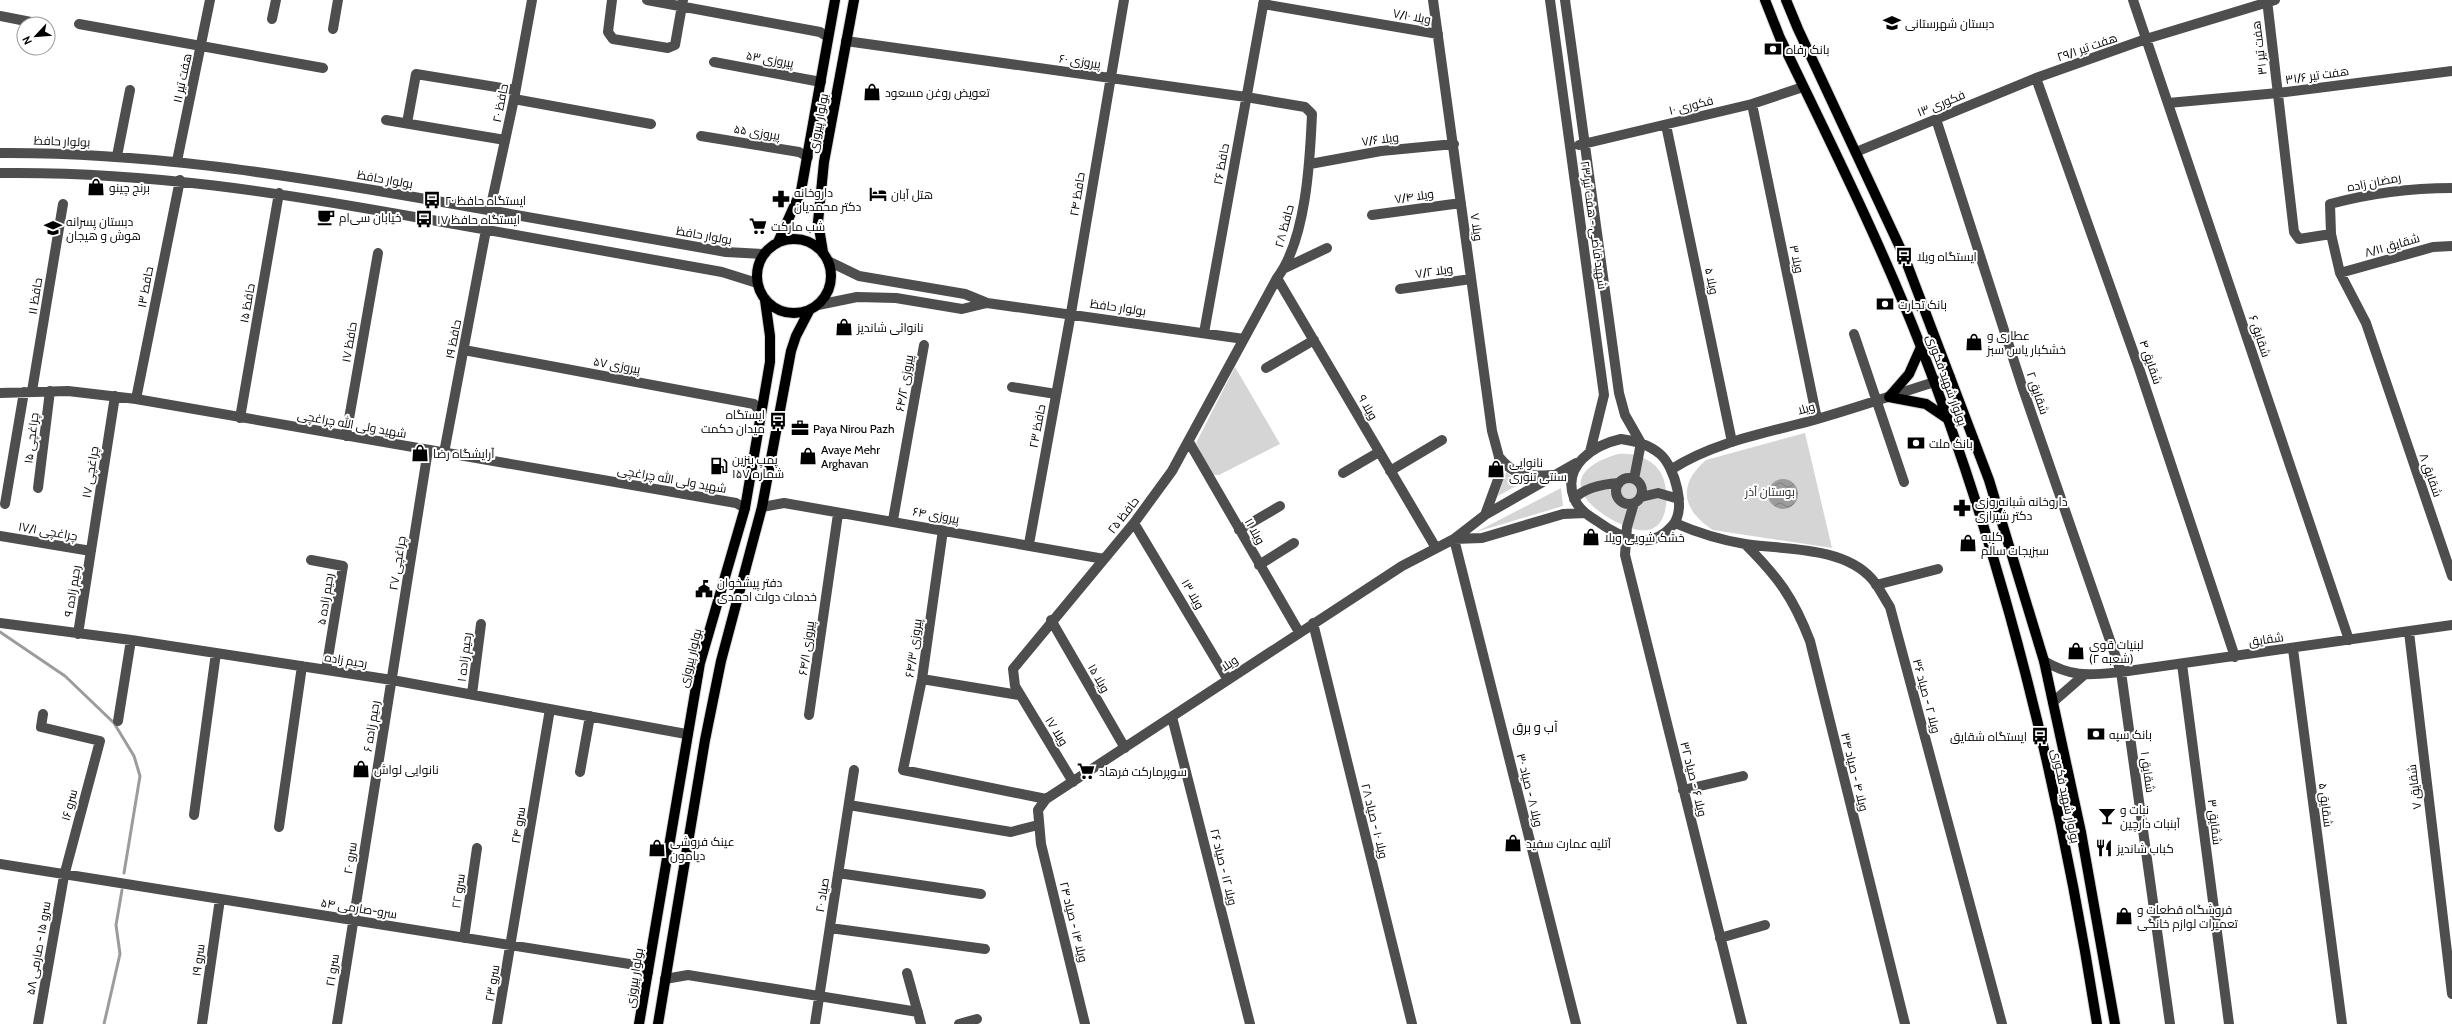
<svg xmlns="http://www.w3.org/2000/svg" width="2452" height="1024" viewBox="0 0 2452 1024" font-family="Cabin,Cairo,sans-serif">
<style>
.green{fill:#d5d5d5}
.water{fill:url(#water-waves)}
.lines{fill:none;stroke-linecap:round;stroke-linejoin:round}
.stream{stroke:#9c9c9c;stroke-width:3}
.major-casing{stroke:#dbdbdb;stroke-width:12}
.minor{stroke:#4e4e4e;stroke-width:10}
.major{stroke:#000;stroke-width:10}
.labels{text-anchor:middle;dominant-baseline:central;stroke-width:4;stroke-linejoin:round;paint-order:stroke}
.street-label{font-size:12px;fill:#000;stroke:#fff}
.poi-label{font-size:12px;fill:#000;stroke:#fff;text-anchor:start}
.park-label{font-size:12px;fill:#2c2c2c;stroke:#fff}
.neighbourhood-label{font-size:13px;fill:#000;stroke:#fff}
</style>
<defs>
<pattern id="water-waves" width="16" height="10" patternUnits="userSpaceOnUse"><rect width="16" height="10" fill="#9c9c9c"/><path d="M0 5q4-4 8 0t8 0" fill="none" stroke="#7d7d7d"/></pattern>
</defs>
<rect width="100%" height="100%" fill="#fff"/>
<path class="green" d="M1235,367L1280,444L1219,475H1212L1196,443Z
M1805,433L1832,548L1713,530C1682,510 1677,485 1706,460Z
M1618,454C1633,453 1649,457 1659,470C1670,485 1671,526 1648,530C1637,532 1626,526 1616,522C1573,499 1564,470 1618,454Z
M1506,472L1516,480L1525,481L1498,496Z
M1561,488L1563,506L1476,532Z"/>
<path class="water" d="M1768 494a15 15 0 1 1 30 0a15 15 0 1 1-30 0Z"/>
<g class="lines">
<path class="stream" d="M0,632L65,676L114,723L134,756L140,776L124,873
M104,1024L120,954L116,925L122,890"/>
<g class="major-casing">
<path id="major" d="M1765,0L1780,38C1829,140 1880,241 1921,347C2006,565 2061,793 2097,1024
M1786,0L1798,29L1904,256L1989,480L2044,661L2081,832L2115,1024
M757 276a37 37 0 1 1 74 0a37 37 0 1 1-74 0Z
M778,242L801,191L835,0
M823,252L818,222L824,162L854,0
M1921,347L1909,374L1889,397L1926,404L1948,419
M639,1024L700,663L745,508L770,362V336L765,300
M658,1024L705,740L721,661L762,507L791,351L796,336L809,311"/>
</g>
<path class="minor" d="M612,0L608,32L613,39L668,48L675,45L683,0
M647,0L820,32L828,37
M1433,0L1492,431L1499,457
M1550,0L1604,395L1590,452
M1565,0L1619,393L1625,415L1641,443L1634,479
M2133,0L2349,640
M2267,0L2294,232L2299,239L2331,234
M1263,4L1438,34
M0,16L36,23
M272,19L276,0
M79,24L323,68
M333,29L338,0
M846,41L1246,97L1305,107L1312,114C1310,161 1306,240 1277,278L1172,471L1134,523L1013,669L1015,686L1073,782
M714,62L821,82
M2036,78L2139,368L2235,657
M514,99L651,124
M2168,103L2278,93L2452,71
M1752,104L1817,419
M1936,119L2023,389L2121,672L2170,1024
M386,120L505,140
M407,123L416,74L515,90
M1666,125L1732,442
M701,136L799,152L808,157
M1579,145L1752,104L1803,87
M1856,152L2036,78L2146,39L2275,0
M0,153C140,152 276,173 414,197C518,215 622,234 726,252L763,254
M117,156L130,90
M177,161L210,0
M1310,164L1381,151L1454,144
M0,173C147,171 282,193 426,219C525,237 624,254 722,272L757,283
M2452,188C2410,188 2371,193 2330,204L2331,234L2340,273L2366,323L2452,576
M490,210L514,99L532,0
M1372,215L1461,203
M828,261L859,276L965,294L987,303L1244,339
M1285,268L1327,248
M2340,273L2433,247L2452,246
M1277,278L1436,548
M1400,289L1471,279
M818,305L857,297L896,298L962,309L987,303
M1204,333L1264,0
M1854,334L1904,482
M464,350L754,404L761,413
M1266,368L1314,340
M1012,387L1056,394
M32,391L63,204
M0,393L68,391L136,399L736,503L745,508
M136,399L180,180
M240,418L279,193
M346,436L378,253
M1621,439C1635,441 1648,444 1660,454C1675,467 1687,510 1672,526C1650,552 1621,538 1597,521C1589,516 1578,509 1574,498C1562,466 1593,445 1621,439Z
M1189,442L1299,632
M444,453L486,230
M1672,469C1714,442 1766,433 1814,420C1860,407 1905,391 1950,377
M1390,471L1442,440
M1343,473L1379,452
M1616 491a13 13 0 1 1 26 0a13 13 0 1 1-26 0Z
M38,488L50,391
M1641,497L1658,493L1679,499
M1574,499C1585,487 1603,484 1619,483
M1634,503L1627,527L1625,555L1742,1024
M5,504L24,392
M762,507L784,503L1104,559
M1485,515L1500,474L1499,457C1516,478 1528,476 1553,475
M893,520L924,345
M1134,523L1228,680
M1675,523C1698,533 1721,540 1745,544C1784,550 1843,546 1872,579C1879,587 1884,598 1890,607L2002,1024
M943,530L922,679L903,770L1046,799
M1239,530L1280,506
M0,536L91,551
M1454,539L1576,1024
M1454,539L1482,538L1563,514L1585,513
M1029,544L1071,313L1124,0
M1745,544C1778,577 1793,597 1810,641L1905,1024
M311,560L343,566L326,670
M1259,565L1294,543
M1876,585L1938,569
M1051,620L1125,748
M0,623L131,640L392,680L686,734
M1313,623L1412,1024
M2409,632L2452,994
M78,634L115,396
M2293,649L2342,1024
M2044,661C2073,678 2089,675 2121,672L2452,625
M2182,664L2229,1024
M922,679L1019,695
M472,694L481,624
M2053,702L2084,675
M809,715L838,514
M1172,717L1250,1024
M118,721L131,640
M580,772L590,716
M1683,790L1743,776
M849,805L1011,832L1038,825
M194,815L216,653
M279,827L302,666
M0,864L642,966L648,972
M838,873L981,894
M830,928L985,949
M464,938L477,848
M1720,938L1765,925
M907,973L921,1024
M665,979L688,975L918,1012
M38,1024L64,876L100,741L41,727L43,714
M202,1024L220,899
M337,1024L428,450
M497,1024L550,709
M815,1024L854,770
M959,1024L977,1019
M1085,1024L1041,844L1038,810L1046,799L1402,566L1454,539L1485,515L1576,463"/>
<use href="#major" class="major"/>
</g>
<defs>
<g id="school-bare" transform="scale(1.38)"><path d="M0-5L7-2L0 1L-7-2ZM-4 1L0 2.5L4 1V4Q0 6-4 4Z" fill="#000" stroke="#fff" stroke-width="2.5" paint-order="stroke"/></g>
<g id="bank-bare" transform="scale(1.38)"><path d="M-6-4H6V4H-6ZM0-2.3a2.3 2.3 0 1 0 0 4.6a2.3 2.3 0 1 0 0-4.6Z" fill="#000" stroke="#fff" stroke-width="2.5" paint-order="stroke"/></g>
<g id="shop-bare" transform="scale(1.38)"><path d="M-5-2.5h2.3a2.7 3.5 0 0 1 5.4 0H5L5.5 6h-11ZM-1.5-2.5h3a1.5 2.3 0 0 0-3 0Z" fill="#000" stroke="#fff" stroke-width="2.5" paint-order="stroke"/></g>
<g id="hotel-bare" transform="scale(1.38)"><path d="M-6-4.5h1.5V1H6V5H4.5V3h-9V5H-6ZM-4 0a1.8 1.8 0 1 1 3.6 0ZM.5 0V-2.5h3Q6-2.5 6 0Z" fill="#000" stroke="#fff" stroke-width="2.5" paint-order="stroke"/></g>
<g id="pharmacy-bare" transform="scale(1.38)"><path d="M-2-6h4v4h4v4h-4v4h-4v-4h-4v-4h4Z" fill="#000" stroke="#fff" stroke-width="2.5" paint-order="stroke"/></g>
<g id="bus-bare" transform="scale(1.38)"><path d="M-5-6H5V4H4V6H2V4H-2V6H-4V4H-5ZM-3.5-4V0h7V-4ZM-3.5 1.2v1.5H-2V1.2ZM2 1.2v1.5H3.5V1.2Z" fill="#000" stroke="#fff" stroke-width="2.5" paint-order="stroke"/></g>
<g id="cafe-bare" transform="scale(1.38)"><path d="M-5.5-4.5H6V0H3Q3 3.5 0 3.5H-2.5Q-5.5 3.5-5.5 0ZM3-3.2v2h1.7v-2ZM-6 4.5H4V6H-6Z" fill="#000" stroke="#fff" stroke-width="2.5" paint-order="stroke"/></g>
<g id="supermarket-bare" transform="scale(1.38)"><path d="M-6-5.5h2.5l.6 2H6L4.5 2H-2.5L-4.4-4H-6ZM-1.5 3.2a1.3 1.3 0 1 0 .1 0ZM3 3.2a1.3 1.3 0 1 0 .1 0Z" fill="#000" stroke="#fff" stroke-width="2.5" paint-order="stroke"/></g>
<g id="office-bare" transform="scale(1.38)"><path d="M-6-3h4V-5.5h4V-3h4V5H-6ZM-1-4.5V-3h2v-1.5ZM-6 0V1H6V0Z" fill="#000" stroke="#fff" stroke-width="2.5" paint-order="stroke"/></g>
<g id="fuel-bare" transform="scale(1.38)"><path d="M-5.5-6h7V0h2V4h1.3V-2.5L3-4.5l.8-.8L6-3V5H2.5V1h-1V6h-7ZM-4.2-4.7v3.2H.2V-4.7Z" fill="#000" stroke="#fff" stroke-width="2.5" paint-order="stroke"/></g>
<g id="civic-bare" transform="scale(1.38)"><path d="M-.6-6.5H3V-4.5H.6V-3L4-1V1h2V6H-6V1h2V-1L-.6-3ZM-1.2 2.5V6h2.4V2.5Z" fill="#000" stroke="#fff" stroke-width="2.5" paint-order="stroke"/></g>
<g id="bar-bare" transform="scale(1.38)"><path d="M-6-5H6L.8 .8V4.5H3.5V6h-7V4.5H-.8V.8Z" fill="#000" stroke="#fff" stroke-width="2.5" paint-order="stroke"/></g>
<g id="restaurant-bare" transform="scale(1.38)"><path d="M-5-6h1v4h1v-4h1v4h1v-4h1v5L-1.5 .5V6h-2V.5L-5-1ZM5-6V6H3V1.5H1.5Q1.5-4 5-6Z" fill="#000" stroke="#fff" stroke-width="2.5" paint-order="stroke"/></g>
</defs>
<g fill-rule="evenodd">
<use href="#school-bare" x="1892" y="23"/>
<use href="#bank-bare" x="1773" y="49"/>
<use href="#shop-bare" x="872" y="92"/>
<use href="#shop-bare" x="96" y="187"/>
<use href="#hotel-bare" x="878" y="194"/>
<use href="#pharmacy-bare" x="781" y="199"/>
<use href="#bus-bare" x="432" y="200"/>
<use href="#cafe-bare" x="326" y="217"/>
<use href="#bus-bare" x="424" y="219"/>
<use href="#supermarket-bare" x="758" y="226"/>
<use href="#school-bare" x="53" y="228"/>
<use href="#bus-bare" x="1904" y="256"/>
<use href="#bank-bare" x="1885" y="304"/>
<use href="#shop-bare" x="844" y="327"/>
<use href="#shop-bare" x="1974" y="342"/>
<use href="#bus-bare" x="778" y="421"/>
<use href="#office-bare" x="800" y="428"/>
<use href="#bank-bare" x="1916" y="443"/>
<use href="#shop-bare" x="420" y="453"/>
<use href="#shop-bare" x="808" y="456"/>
<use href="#fuel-bare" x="719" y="466"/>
<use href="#shop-bare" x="1496" y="469"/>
<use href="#pharmacy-bare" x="1962" y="508"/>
<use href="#shop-bare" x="1591" y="537"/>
<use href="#shop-bare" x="1968" y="543"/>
<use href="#civic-bare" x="704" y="589"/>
<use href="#shop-bare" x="2076" y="651"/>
<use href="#bank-bare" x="2096" y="734"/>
<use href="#bus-bare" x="2040" y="736"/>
<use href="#shop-bare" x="361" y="769"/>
<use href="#supermarket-bare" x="1086" y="771"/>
<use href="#bar-bare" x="2107" y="816"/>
<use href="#shop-bare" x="1513" y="843"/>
<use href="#shop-bare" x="657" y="848"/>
<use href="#restaurant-bare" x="2104" y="848"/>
<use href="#shop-bare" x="2124" y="916"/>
</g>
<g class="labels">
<g class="street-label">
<text transform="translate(1412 16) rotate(10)">ویلا ۷/۱۰</text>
<text transform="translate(2087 47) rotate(-19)">هفت تیر ۲۹/۱</text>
<text transform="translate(2259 48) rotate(-97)">هفت تیر ۳۱</text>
<text transform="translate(770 59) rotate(10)">پیروزی ۵۳</text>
<text transform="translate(1080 61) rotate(8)">پیروزی ۶۰</text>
<text transform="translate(2317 75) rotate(-8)">هفت تیر ۳۱/۶</text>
<text transform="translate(182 78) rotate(-78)">هفت تیر ۱۱</text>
<text transform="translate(500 103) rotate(-79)">حافظ ۲۰</text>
<text transform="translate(1941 103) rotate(-22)">فکوری ۱۳</text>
<text transform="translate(1691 105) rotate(-14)">فکوری ۱۰</text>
<text transform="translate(818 123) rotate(-79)">بولوار پیروزی</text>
<text transform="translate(757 132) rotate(9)">پیروزی ۵۵</text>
<text transform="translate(1380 139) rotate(-7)">ویلا ۷/۶</text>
<text transform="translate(62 141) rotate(2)">بولوار حافظ</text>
<text transform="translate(1221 164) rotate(-80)">حافظ ۲۶</text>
<text transform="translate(385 179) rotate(10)">بولوار حافظ</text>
<text transform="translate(2374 182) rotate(-11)">رمضان زاده</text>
<text transform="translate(1077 194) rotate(-81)">حافظ ۲۴</text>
<text transform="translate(1414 196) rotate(-8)">ویلا ۷/۴</text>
<text transform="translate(1594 225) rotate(82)">شهید قاضی - هفت تیر ۲۳</text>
<text transform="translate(1284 226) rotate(-75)">حافظ ۲۸</text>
<text transform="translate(1477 227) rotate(82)">ویلا ۷</text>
<text transform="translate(704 235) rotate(10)">بولوار حافظ</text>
<text transform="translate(2392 245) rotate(-16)">شقایق ۸/۱۱</text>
<text transform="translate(1797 259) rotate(78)">ویلا ۳</text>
<text transform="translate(1434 271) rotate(-8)">ویلا ۷/۲</text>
<text transform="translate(1712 281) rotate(78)">ویلا ۵</text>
<text transform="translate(145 287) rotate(-79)">حافط ۱۳</text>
<text transform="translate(35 296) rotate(-81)">حافظ ۱۱</text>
<text transform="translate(247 303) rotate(-80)">حافظ ۱۵</text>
<text transform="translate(1118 307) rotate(8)">بولوار حافظ</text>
<text transform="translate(2260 336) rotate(71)">شقایق ۶</text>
<text transform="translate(453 339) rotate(-79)">حافظ ۱۹</text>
<text transform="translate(349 342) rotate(-80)">حافظ ۱۷</text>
<text transform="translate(2151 362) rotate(71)">شقایق ۴</text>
<text transform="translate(617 365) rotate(10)">پیروزی ۵۷</text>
<text transform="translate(1947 380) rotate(70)">بولوار شهید فکوری</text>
<text transform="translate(904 383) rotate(-80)">پیروزی ۶۴/۲</text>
<text transform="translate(2038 393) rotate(71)">شقایق ۲</text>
<text transform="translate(1368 407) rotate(60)">ویلا ۹</text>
<text transform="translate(1806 408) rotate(-16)">ویلا</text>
<text transform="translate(352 424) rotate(10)">شهید ولی الله چراغچی</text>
<text transform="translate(1037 426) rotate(-79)">حافظ ۲۳</text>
<text transform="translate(31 438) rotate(-83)">چراغچی ۱۵</text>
<text transform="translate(90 472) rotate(-81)">چراغچی ۱۷</text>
<text transform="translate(2431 475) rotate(71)">شقایق ۸</text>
<text transform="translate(672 479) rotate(10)">شهید ولی الله چراغچی</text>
<text transform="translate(936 515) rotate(10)">پیروزی ۶۴</text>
<text transform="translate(1123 515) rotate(-52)">حافظ ۲۵</text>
<text transform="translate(48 531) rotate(10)">چراغچی ۱۷/۱</text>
<text transform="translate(1255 531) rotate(60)">ویلا ۱۱</text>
<text transform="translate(397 563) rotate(-81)">چراغچی ۲۷</text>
<text transform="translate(72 591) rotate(-81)">رحیم زاده ۹</text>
<text transform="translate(1193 594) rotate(60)">ویلا ۱۳</text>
<text transform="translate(325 599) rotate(-81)">رحیم زاده ۵</text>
<text transform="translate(2266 639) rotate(-8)">شقایق</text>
<text transform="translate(806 648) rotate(-82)">پیروزی ۶۴/۱</text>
<text transform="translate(913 648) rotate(-82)">پیروزی ۶۴/۳</text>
<text transform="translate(464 657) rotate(-83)">رحیم زاده ۱</text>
<text transform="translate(690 658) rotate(-76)">بولوار پیروزی</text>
<text transform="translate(346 660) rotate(9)">رحیم زاده</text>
<text transform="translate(1229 663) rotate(-34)">ویلا</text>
<text transform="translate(1099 678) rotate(60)">ویلا ۱۵</text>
<text transform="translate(1927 696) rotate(75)">ویلا ۲ - صیاد ۳۶</text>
<text transform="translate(371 726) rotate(-81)">رحیم زاده ۶</text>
<text transform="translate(1057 731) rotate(58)">ویلا ۱۷</text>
<text transform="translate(1855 772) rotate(76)">ویلا ۴ - صیاد ۳۴</text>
<text transform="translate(2148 772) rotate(82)">شقایق ۱</text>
<text transform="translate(1694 779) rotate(76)">ویلا ۶ - صیاد ۳۲</text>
<text transform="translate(2414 787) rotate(-97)">شقایق ۷</text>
<text transform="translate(1530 790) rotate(76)">ویلا ۸ - صیاد ۳۰</text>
<text transform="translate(2066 796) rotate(78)">بولوار شهید فکوری</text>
<text transform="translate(69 805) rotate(-75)">سرو ۱۶</text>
<text transform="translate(2326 805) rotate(83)">شقایق ۵</text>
<text transform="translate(1375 821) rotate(76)">ویلا ۱۰ - صیاد ۲۸</text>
<text transform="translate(2215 822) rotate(83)">شقایق ۳</text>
<text transform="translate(518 825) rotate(-81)">سرو ۲۴</text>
<text transform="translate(350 858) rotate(-81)">سرو ۲۰</text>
<text transform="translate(1224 867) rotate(76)">ویلا ۱۲ - صیاد ۲۶</text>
<text transform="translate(458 891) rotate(-82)">سرو ۲۲</text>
<text transform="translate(822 895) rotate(-81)">صیاد ۲۰</text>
<text transform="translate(359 908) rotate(9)">سرو-صارمی ۵۴</text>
<text transform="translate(1074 922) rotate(76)">ویلا ۱۴ - صیاد ۲۴</text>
<text transform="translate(38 948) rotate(-80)">سرو ۱۵ - صارمی ۵۸</text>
<text transform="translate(198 960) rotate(-82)">سرو ۱۹</text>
<text transform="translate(332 970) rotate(-81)">سرو ۲۱</text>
<text transform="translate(634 978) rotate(-81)">بولوار پیروزی</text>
<text transform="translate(492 983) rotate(-80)">سرو ۲۳</text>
</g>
<g class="poi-label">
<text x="1905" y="23">دبستان شهرستانی</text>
<text x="1786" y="49">بانک رفاه</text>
<text x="885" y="92">تعویض روغن مسعود</text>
<text x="109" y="187">برنج چینو</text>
<text x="794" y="192">داروخانه<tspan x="794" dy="14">دکتر محمدیان</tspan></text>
<text x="891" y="194">هتل آبان</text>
<text x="445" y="200">ایستگاه حافظ ۲۰</text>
<text x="339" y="217">خیابان سی‌ام</text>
<text x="437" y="219">ایستگاه حافظ ۱۷</text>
<text x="66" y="221">دبستان پسرانه<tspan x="66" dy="14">هوش و هیجان</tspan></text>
<text x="771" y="226">شب مارکت</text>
<text x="1917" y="256">ایستگاه ویلا</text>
<text x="1898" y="304">بانک تجارت</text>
<text x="857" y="327">نانوائی شاندیز</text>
<text x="1987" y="335">عطاری و<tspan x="1987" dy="14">خشکبار یاس سبز</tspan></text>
<text x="765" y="414" text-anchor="end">ایستگاه<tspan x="765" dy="14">میدان حکمت</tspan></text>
<text x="813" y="428">Paya Nirou Pazh</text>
<text x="1929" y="443">بانک ملت</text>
<text x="821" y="449">Avaye Mehr<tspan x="821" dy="14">Arghavan</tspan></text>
<text x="433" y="453">آرایشگاه رضا</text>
<text x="732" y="459">پمپ بنزین<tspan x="732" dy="14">شماره ۱۵۷</tspan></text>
<text x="1509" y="462">نانوایی<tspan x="1509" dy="14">سنتی تنوری</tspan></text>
<text x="1975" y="501">داروخانه شبانه‌روزی<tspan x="1975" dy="14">دکتر شیرازی</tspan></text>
<text x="1981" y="536">کلبه<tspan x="1981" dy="14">سبزیجات سالم</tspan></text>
<text x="1604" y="537">خشک شویی ویلا</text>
<text x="717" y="582">دفتر پیشخوان<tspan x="717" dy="14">خدمات دولت احمدی</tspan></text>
<text x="2089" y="644">لبنیات قوی<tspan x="2089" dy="14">(شعبه ۲)</tspan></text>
<text x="2109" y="734">بانک سپه</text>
<text x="2027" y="736" text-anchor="end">ایستگاه شقایق</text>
<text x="374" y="769">نانوایی لواش</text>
<text x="1099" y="771">سوپرمارکت فرهاد</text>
<text x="2120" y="809">نبات و<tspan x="2120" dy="14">آبنبات دارچین</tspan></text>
<text x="670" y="841">عینک فروشی<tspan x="670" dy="14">دیامون</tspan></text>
<text x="1526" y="843">آتلیه عمارت سفید</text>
<text x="2117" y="848">کباب شاندیز</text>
<text x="2137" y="909">فروشگاه قطعات و<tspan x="2137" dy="14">تعمیرات لوازم خانگی</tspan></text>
</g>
<g class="park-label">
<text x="1770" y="491">بوستان آذر</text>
</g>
<g class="neighbourhood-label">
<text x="1535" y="727">آب و برق</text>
</g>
</g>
<g transform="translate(36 36) rotate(244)"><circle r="19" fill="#ffffff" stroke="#999999"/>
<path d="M0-3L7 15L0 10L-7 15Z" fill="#000000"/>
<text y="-6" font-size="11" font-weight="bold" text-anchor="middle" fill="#000000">N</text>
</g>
</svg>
